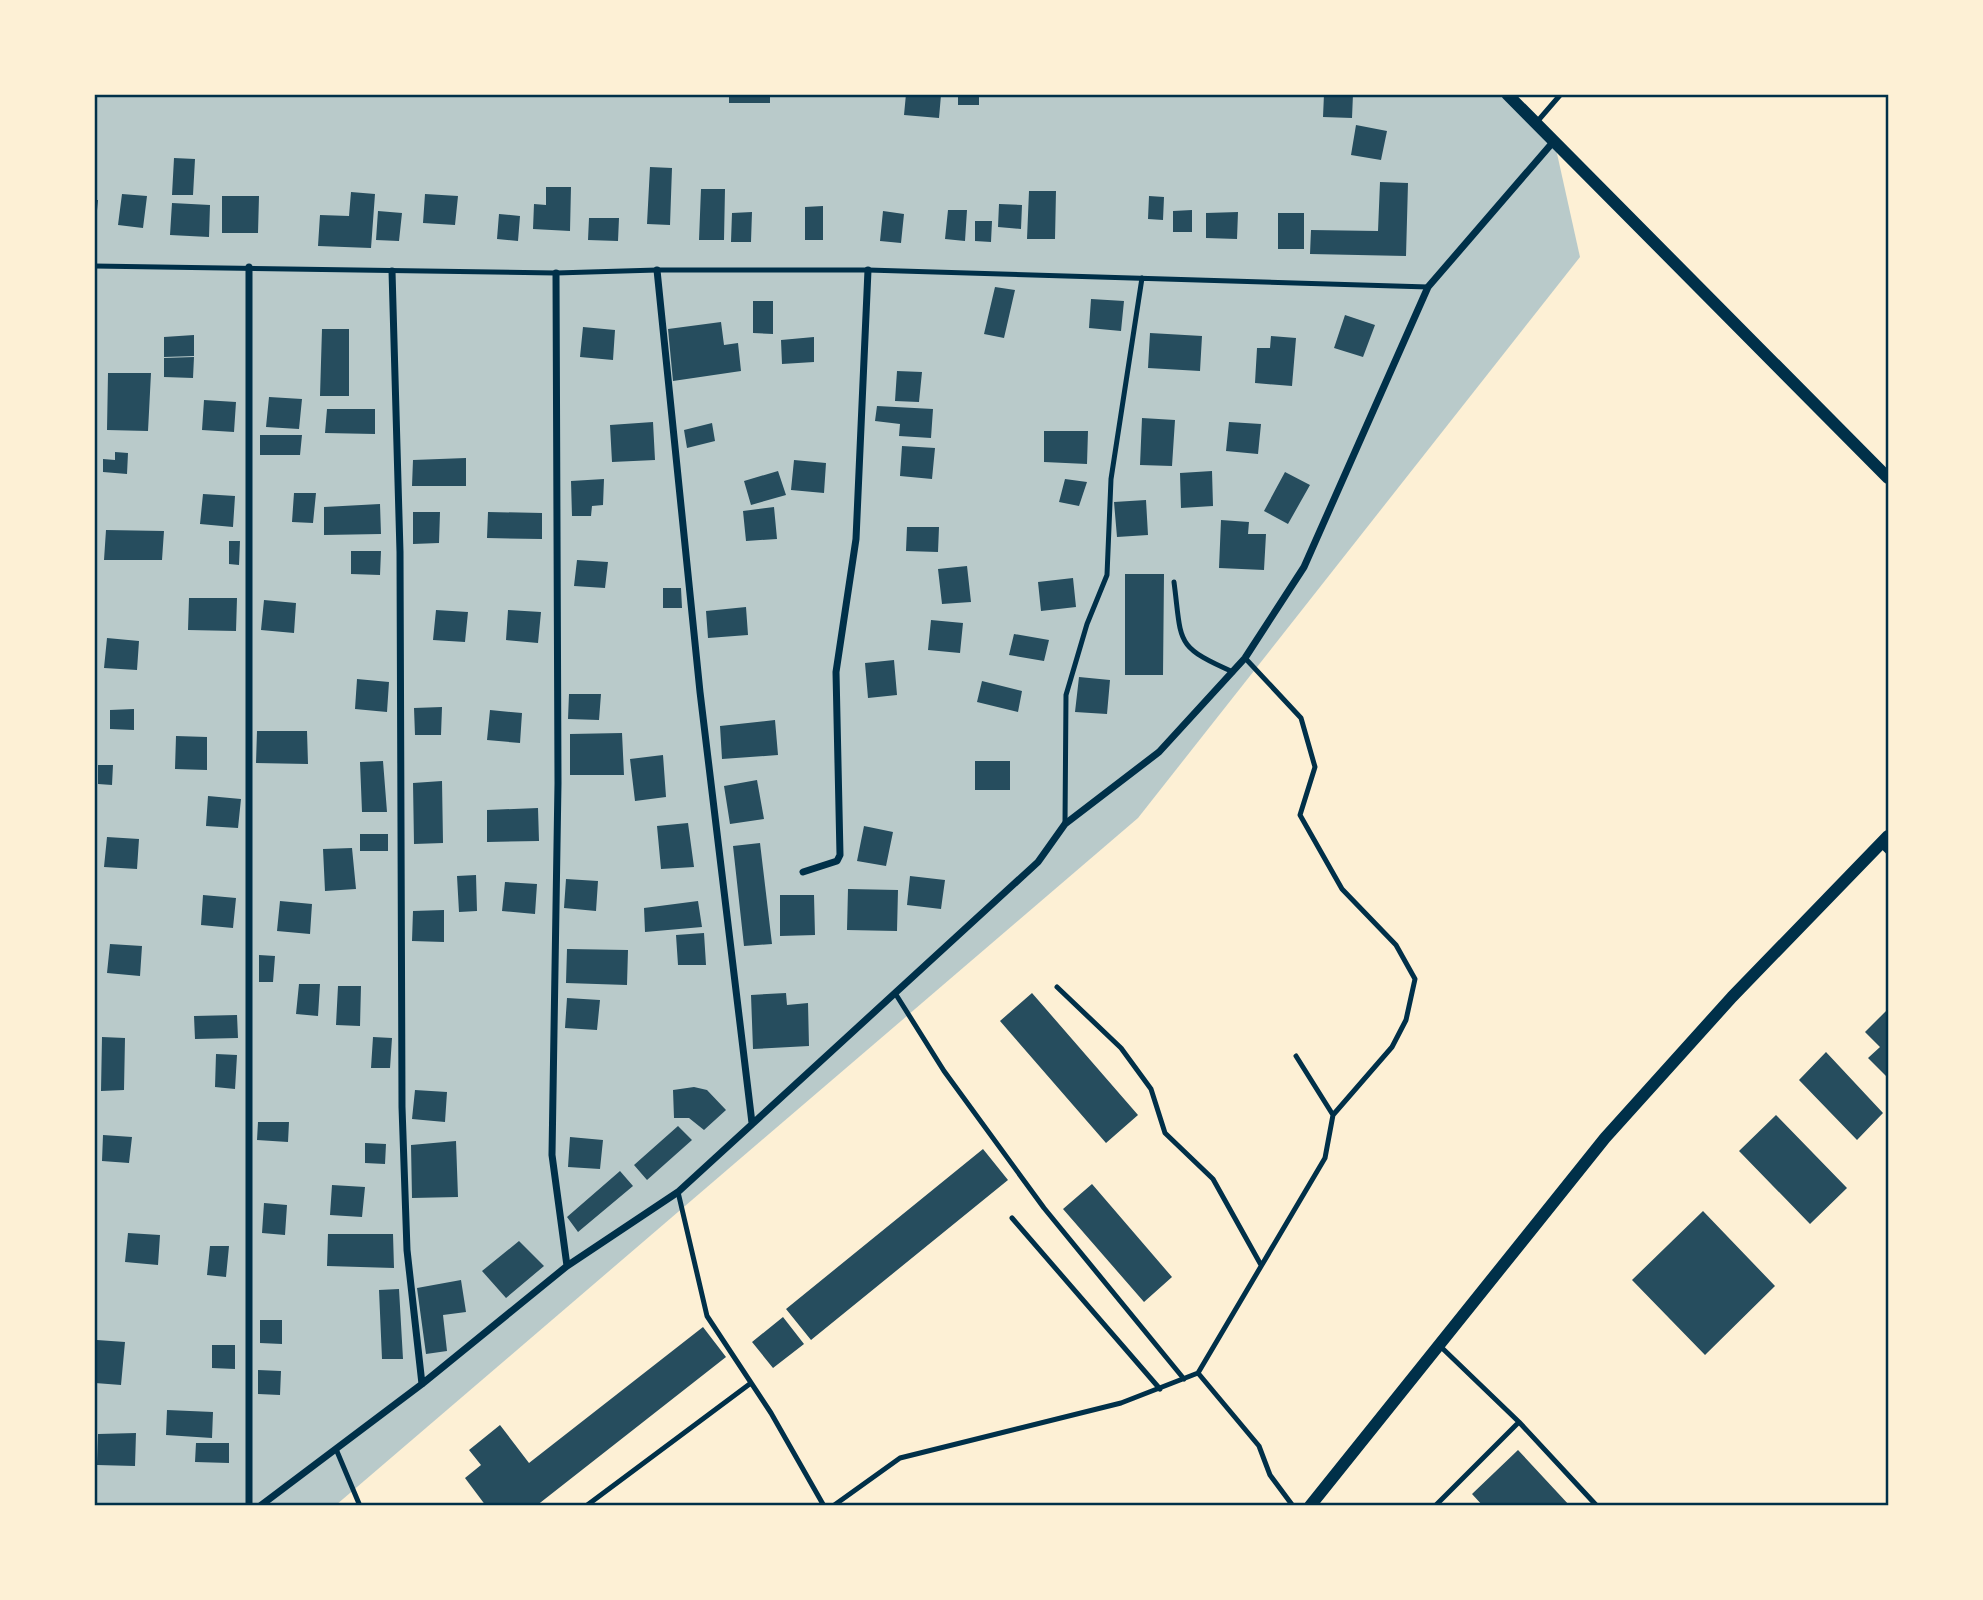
<svg xmlns="http://www.w3.org/2000/svg" width="1983" height="1600" viewBox="0 0 1983 1600" font-family="Spectral,serif">
<style>
.green{fill:#b9caca}
.building{fill:#264d5e}
.lines{fill:none;stroke-linecap:round;stroke-linejoin:round}
.service{stroke:#003049;stroke-width:5}
.minor{stroke:#003049;stroke-width:7}
.tertiary{stroke:#003049;stroke-width:12}
.neatline{fill:none;stroke:#003049;stroke-width:2.5}
</style>
<rect width="100%" height="100%" fill="#fdf0d5"/>
<path class="green" d="M94,95H1500L1554,140L1580,257L1138,818L336,1505H95Z"/>
<path class="building" d="M729,94H770V103H729Z
M906,94L941,95L939,118L904,115Z
M958,94H979V105H958Z
M1324,94H1353L1352,118L1323,117Z
M1356,125L1387,131L1381,160L1351,155Z
M174,158L195,159L193,195H172Z
M650,167L672,168L670,225L647,224Z
M1380,182L1408,183L1406,256L1310,254L1311,230L1378,231Z
M546,187H571L570,231L533,229L534,204L546,205Z
M701,189H725L724,240H699Z
M1029,191H1056L1055,239H1027Z
M351,192L375,194L371,248L318,246L320,215L349,216Z
M122,194L147,196L143,228L118,225Z
M425,194L458,196L455,225L423,223Z
M222,196H259L258,233H222Z
M1149,196L1164,197L1163,220L1148,219Z
M94,200H98L96,221L94,220Z
M172,203L210,205L209,237L170,235Z
M999,204L1022,205L1021,229L998,227Z
M823,206V240H805V207Z
M948,210H967L965,241L945,239Z
M1192,210V232H1173V211Z
M378,211L402,213L399,241L376,240Z
M883,211L904,214L901,243L880,241Z
M752,212L751,242H731L732,213Z
M1238,212L1237,239L1206,238V213Z
M1278,213H1304V249H1278Z
M499,214L520,216L518,241L497,239Z
M589,218H619L618,241L588,240Z
M975,221H992L991,242L975,241Z
M995,287L1015,290L1004,338L984,334Z
M1091,299L1124,301L1121,331L1089,328Z
M753,301H773V334L753,333Z
M1345,315L1375,325L1363,357L1334,348Z
M721,322L724,345L738,343L741,371L673,381L668,329Z
M583,327L615,330L613,360L580,357Z
M322,329H349V396H320Z
M1150,333L1202,336L1200,371L1148,368Z
M194,335V356L164,357V337Z
M1271,336L1296,338L1292,386L1255,383L1257,348H1270Z
M814,337V362L782,364L781,340Z
M194,357L193,378L164,377V358Z
M897,371L922,372L919,402L895,401Z
M108,373H151L148,431L107,430Z
M269,397L302,399L299,429L266,427Z
M204,400L236,402L234,432L202,430Z
M877,406L933,409L931,438L899,436L900,424L875,421Z
M327,409H375V434L325,433Z
M1142,418L1175,420L1172,466L1140,465Z
M653,422L655,460L612,462L610,425Z
M1229,422L1261,424L1258,454L1226,451Z
M712,423L715,441L687,448L684,430Z
M1044,431H1088L1087,464L1044,462Z
M260,435H302L300,455H260Z
M902,446L935,448L932,479L900,476Z
M115,452L128,453L127,474L103,472V459L115,460Z
M466,458V486H412L413,460Z
M794,460L826,463L824,493L791,490Z
M778,471L786,495L751,505L744,481Z
M1212,471L1213,506L1181,508L1180,473Z
M1285,472L1310,485L1288,524L1264,511Z
M604,479L603,505L592,506L591,516H572L571,481Z
M1065,479L1087,482L1079,506L1059,502Z
M294,493H316L313,523L292,522Z
M203,494L235,496L233,527L200,524Z
M1146,500L1148,535L1117,537L1114,502Z
M380,504L381,534L324,535V507Z
M774,507L777,539L746,541L743,511Z
M413,512H440L439,543L413,544Z
M488,512L542,513V539L487,538Z
M1221,520L1249,522L1248,534H1266L1264,570L1219,568Z
M907,527H939L938,552L906,551Z
M106,530L164,531L162,560H104Z
M229,541H240L239,565L229,564Z
M351,551H381L380,575L351,574Z
M577,560L608,562L605,588L574,586Z
M967,566L971,602L942,604L938,569Z
M1125,574H1164L1163,675H1125Z
M1073,578L1076,607L1041,611L1038,582Z
M663,588H681L682,608H663Z
M189,598H237L236,631L188,630Z
M264,600L296,603L294,633L261,630Z
M746,607L748,635L708,638L706,611Z
M436,610L468,612L465,642L433,640Z
M508,610L541,612L538,643L506,640Z
M931,620L963,623L960,653L928,650Z
M1014,634L1049,640L1044,661L1009,655Z
M107,638L139,641L137,670L104,668Z
M894,660L897,695L868,698L865,663Z
M1079,677L1110,680L1107,714L1075,712Z
M357,679L389,682L387,712L355,709Z
M982,681L1022,691L1018,712L977,702Z
M569,694H601L599,720L568,719Z
M442,707L441,735H415L414,708Z
M134,709V730L110,729V710Z
M490,710L522,713L520,743L487,740Z
M775,720L778,755L722,759L720,726Z
M257,731H307L308,764L256,763Z
M622,733L624,775H570V734Z
M176,736L207,737V770L175,769Z
M663,755L666,797L635,801L630,759Z
M383,761L387,812H362L360,762Z
M975,761H1010V790H975Z
M98,765H113L112,785L98,784Z
M757,780L764,819L730,824L724,786Z
M442,781L443,843L414,844L413,783Z
M208,796L241,799L238,828L206,826Z
M538,808L539,841L487,842V810Z
M688,823L694,867L661,869L657,826Z
M864,826L893,832L886,866L857,861Z
M360,834H388V851H360Z
M107,837L139,839L137,869L104,867Z
M760,843L772,944L744,946L733,846Z
M352,848L356,889L325,891L323,849Z
M476,875L477,911L459,912L457,876Z
M910,876L945,880L941,909L907,905Z
M566,879L598,881L596,911L564,908Z
M505,882L537,884L535,914L502,911Z
M848,889L898,890L897,931L847,930Z
M203,895L236,898L233,928L201,925Z
M780,895H814L815,935L780,936Z
M280,901L312,904L310,934L277,931Z
M698,901L702,927L645,932L644,908Z
M444,910V942L412,941L413,911Z
M704,933L706,965H678L676,935Z
M110,944L142,946L140,976L107,973Z
M567,949L628,950L627,985L566,983Z
M259,955L275,956L273,982H259Z
M299,984H320L318,1016L296,1014Z
M338,986H361L360,1026L336,1025Z
M786,993L787,1005L808,1003L809,1046L753,1049L751,995Z
M1032,993L1138,1115L1106,1143L1000,1021Z
M567,998L600,1000L597,1030L565,1028Z
M1888,1009V1078L1868,1058L1880,1047L1865,1032Z
M237,1015L238,1038L195,1039L194,1016Z
M102,1037L125,1038L124,1090L101,1091Z
M373,1037L392,1038L390,1068H371Z
M1826,1052L1883,1113L1857,1140L1799,1080Z
M216,1054L237,1055L235,1089L215,1087Z
M694,1087L707,1090L726,1110L704,1130L689,1118H674L673,1090Z
M415,1090L447,1092L445,1122L412,1119Z
M1776,1115L1847,1188L1810,1224L1739,1151Z
M258,1122H289L288,1142L257,1140Z
M678,1126L692,1140L647,1180L634,1165Z
M103,1135L132,1137L129,1163L102,1161Z
M570,1137L603,1140L600,1169L568,1167Z
M456,1141L458,1197L412,1198L411,1145Z
M365,1143L386,1144L385,1164L365,1163Z
M983,1149L1008,1180L811,1340L786,1309Z
M620,1171L633,1186L578,1232L567,1217Z
M1092,1184L1172,1277L1144,1302L1063,1209Z
M332,1185L365,1187L362,1217L330,1215Z
M264,1203L287,1205L285,1235L262,1233Z
M1703,1211L1775,1286L1705,1355L1632,1280Z
M128,1233L160,1235L158,1265L125,1262Z
M328,1234H393L394,1268L327,1266Z
M519,1241L544,1266L506,1298L482,1271Z
M210,1246H229L226,1277L207,1275Z
M461,1280L466,1312L443,1315L447,1351L426,1354L417,1288Z
M399,1289L403,1359H382L379,1290Z
M783,1317L804,1344L773,1368L752,1342Z
M260,1320H282V1344L260,1343Z
M703,1327L726,1357L536,1506H486L465,1478L481,1465L469,1450L500,1425L529,1463Z
M97,1340L125,1342L121,1385L95,1383Z
M212,1345H235V1369L212,1368Z
M258,1370L281,1371L280,1395L258,1394Z
M167,1410L213,1412L212,1438L166,1435Z
M136,1433L135,1466L97,1465L98,1434Z
M196,1443H229V1463L195,1462Z
M1518,1450L1570,1506H1483L1472,1494Z"/>
<g class="lines">
<path class="service" d="M1536,123L1561,94
M94,266L556,273L657,270H868L1428,287
M1174,582C1182,643 1174,646 1233,672
M1245,658L1301,718L1315,767L1300,815L1342,889L1396,945L1415,979L1406,1020L1392,1047L1333,1115
M1065,824L1066,695L1087,624L1107,575L1111,479L1142,278
M1880,844L1888,852
M1057,987L1121,1048L1151,1089L1165,1133L1213,1179L1261,1265
M895,993L944,1071L1044,1208L1184,1379
M678,1192L707,1316L771,1413L824,1506
M1012,1218L1160,1389
M1440,1346L1519,1422L1597,1506
M336,1449L360,1506
M586,1506L751,1383
M833,1506L900,1458L1121,1403L1198,1373
M1293,1506L1270,1475L1259,1446L1198,1373L1325,1158L1333,1115L1296,1056
M1435,1506L1519,1422"/>
<path class="minor" d="M249,267V1506
M657,270L700,692L752,1123
M392,271L400,552L402,1107L407,1250L422,1384
M556,273L558,783L552,1155L567,1266
M803,872L837,861L840,855L836,672L856,539L868,270
M260,1506L422,1384L567,1266L678,1192L1038,862L1065,824L1159,752L1245,658L1304,567L1428,287L1554,141"/>
<path class="tertiary" d="M1507,94L1888,478
M1310,1506L1605,1138L1732,997L1888,836"/>
</g>
<rect width="1983" height="1600" fill="none" stroke="#fdf0d5" stroke-width="192"/>
<rect x="96" y="96" width="1791" height="1408" class="neatline"/>
</svg>
